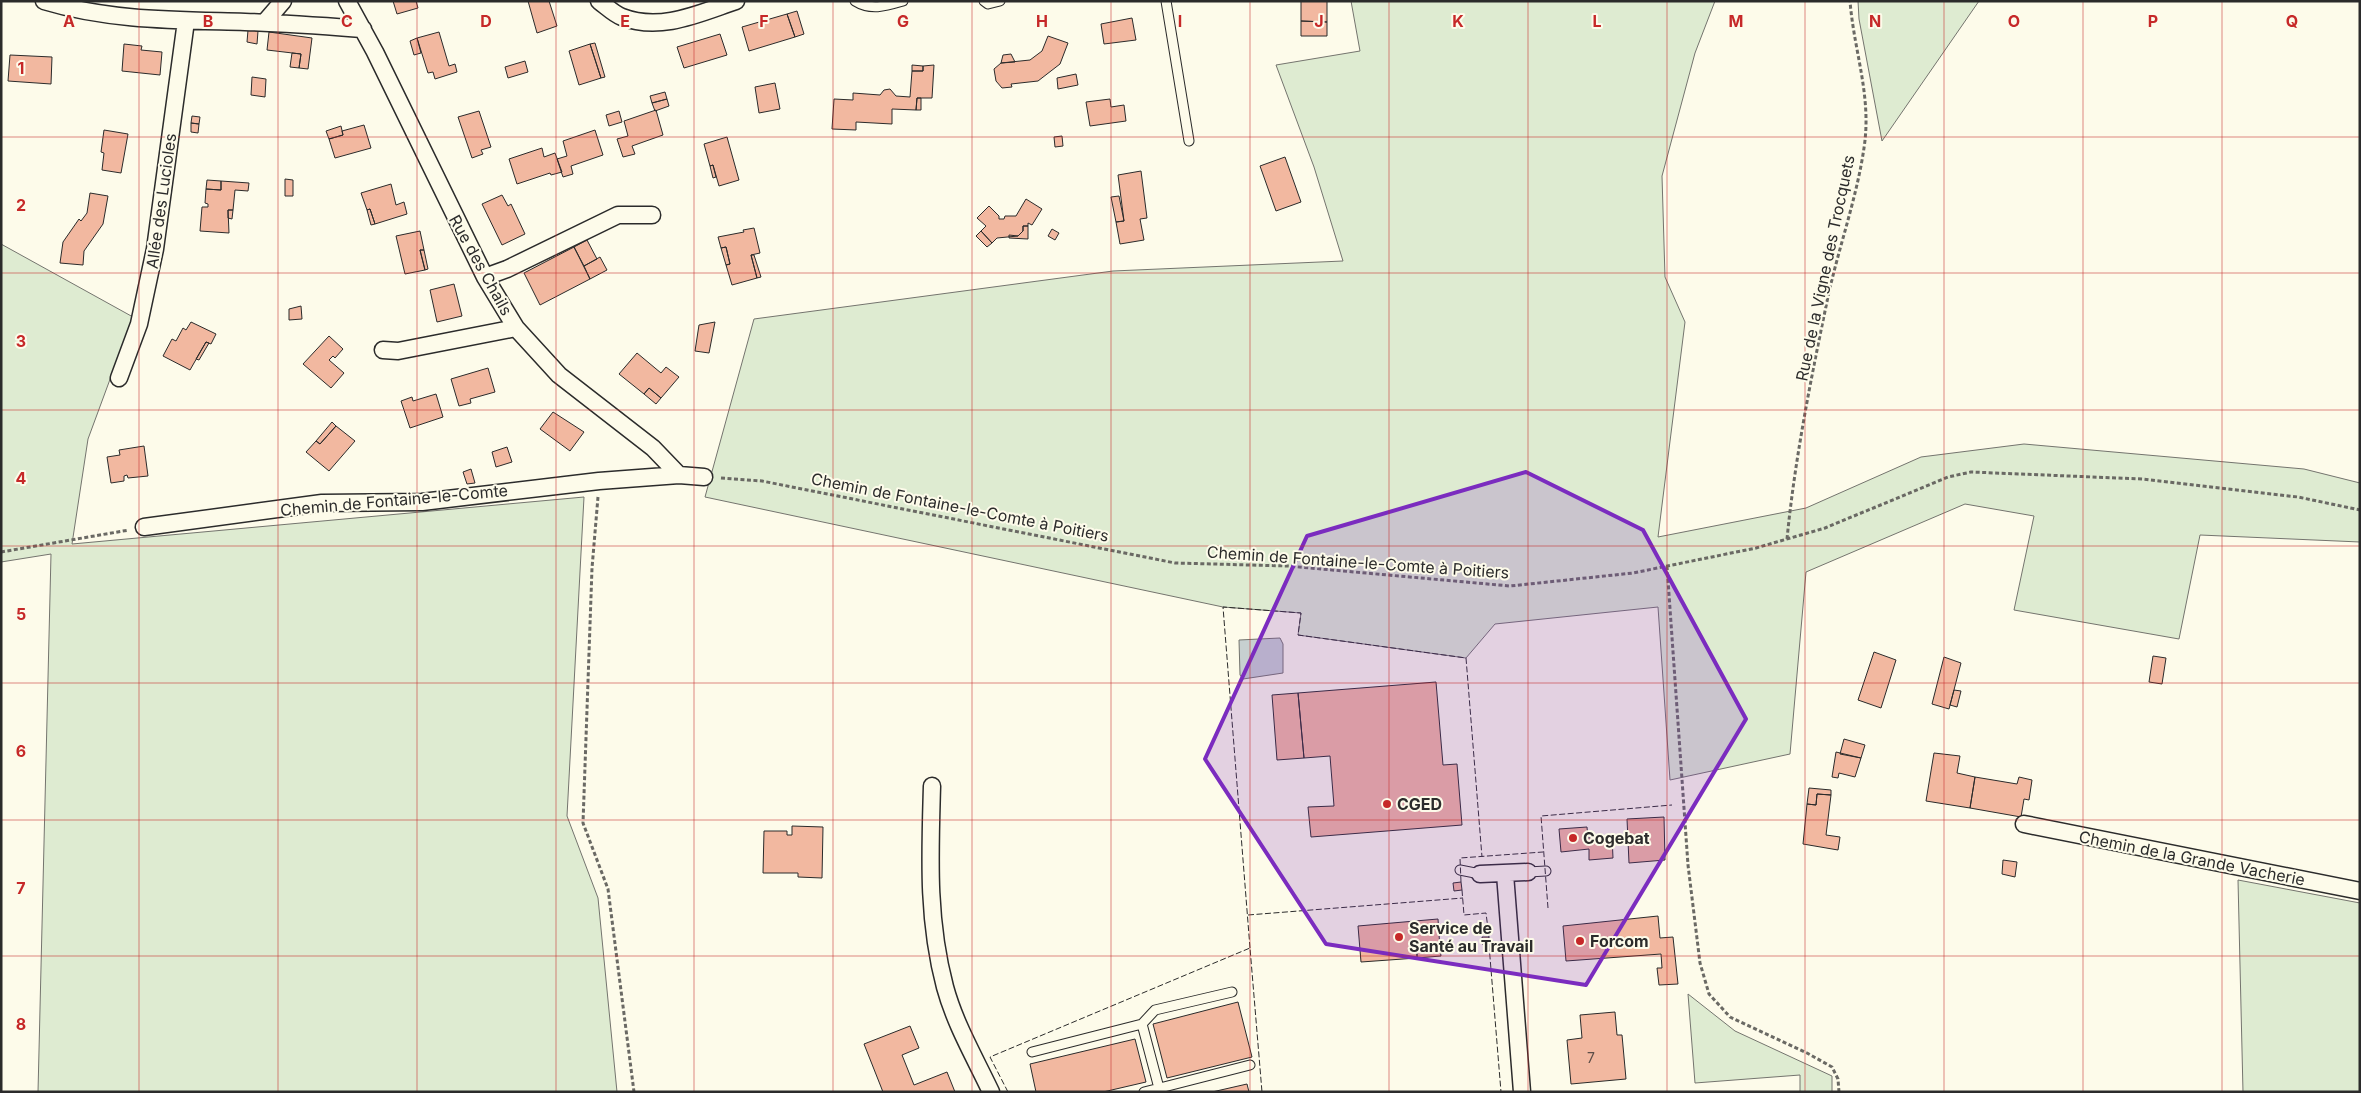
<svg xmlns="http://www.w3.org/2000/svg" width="2361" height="1093" viewBox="0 0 2361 1093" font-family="Inter,sans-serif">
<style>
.green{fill:#deebd1;stroke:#74746e}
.water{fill:#c7d0d0;stroke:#74746e}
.building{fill:#f2b8a0;stroke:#2b2b2b}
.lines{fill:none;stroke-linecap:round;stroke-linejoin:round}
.service-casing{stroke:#2b2b2b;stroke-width:11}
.minor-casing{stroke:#2b2b2b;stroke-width:19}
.path{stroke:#6a6964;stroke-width:3;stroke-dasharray:4 2.5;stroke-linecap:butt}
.service{stroke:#fdfbea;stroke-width:9}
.minor{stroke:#fdfbea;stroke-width:16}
.fence{stroke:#2b2b2b;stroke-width:1;stroke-dasharray:6 2.5;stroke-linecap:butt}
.marked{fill:#7b2cbf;fill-opacity:0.2;stroke:#7b2cbf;stroke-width:4;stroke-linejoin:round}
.grid{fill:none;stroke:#c62828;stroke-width:1;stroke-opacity:0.55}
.poi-dot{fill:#c62828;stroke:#fdfbea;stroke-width:2}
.labels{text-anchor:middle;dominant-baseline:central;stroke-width:4;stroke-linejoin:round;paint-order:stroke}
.number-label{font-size:14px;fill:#5d4e48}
.street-label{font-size:16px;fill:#2b2b2b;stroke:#fdfbea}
.poi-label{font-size:16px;font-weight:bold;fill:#2b2b2b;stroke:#fdfbea;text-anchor:start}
.grid-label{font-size:16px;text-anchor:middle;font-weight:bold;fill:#c62828;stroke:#fdfbea;stroke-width:4;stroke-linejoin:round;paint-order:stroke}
</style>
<rect width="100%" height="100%" fill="#fdfbea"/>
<path class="green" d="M1351,1H1715L1695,53L1662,176L1665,277L1685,322L1658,537L1806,508L1921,457L2024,444L2304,469L2360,483V542L2200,535L2179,639L2014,610L2034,516L1965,504L1806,572L1790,754L1670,780L1658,607L1495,624L1466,658L1298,635L1301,613L1223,607L705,497L754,319L1113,271L1343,261L1314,167L1276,65L1360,51Z
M1858,1H1979L1882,141L1859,19Z
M1,244L133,317L88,439L72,544L584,497L567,816L598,898L617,1092H38L51,554L1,562Z
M2238,880L2360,903V1092H2243Z
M1688,994L1735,1031L1832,1076V1092H1800V1075L1695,1083Z"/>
<path class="water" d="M1280,638L1283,644V673L1243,679L1240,675L1239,640Z"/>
<path class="building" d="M393,1H416L418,8L397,14Z
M528,1H549L557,26L537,33Z
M1301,1H1327V22L1301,21Z
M797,11L804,34L795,37L787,14Z
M787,14L795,37L749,51L742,27Z
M1132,18L1136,40L1104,44L1101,24Z
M1301,21L1327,22V36H1301Z
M248,30L258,31L257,44L247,42Z
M269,32L312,38L308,69L299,68L301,54L267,50Z
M439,32L449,66L455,64L457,72L435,79L433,72L428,73L417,38Z
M720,34L727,55L684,68L677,47Z
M1048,36L1068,43L1060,64L1038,81L1011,84L1012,87L1002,88L996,81L994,69L1001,63L1030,60L1042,51Z
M417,38L421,53L414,55L410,41Z
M595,43L605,77L601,78L590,44Z
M124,44L142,46L141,50L162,52L160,75L122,71Z
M590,44L601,78L579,85L569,51Z
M292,53L301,54L299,68L290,67Z
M1011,54L1015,62L1001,63L1003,55Z
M10,55L52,57L51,84L8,81Z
M525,61L528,72L508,78L505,67Z
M912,65L923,66V71H912Z
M934,65L932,98H917L916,110L892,109V124L856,122V130L832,129L834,99L853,100V93L880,95L884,90L890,89L896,96L910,97L912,71H923V66Z
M1076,74L1078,85L1058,89L1057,78Z
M252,77L266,79L265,97L251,95Z
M775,83L780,109L759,113L755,87Z
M665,92L667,99L652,103L650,96Z
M917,98H921V110H916Z
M667,99L669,106L655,111L652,103Z
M1110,99L1111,107L1124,105L1126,121L1090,126L1086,102Z
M656,110L663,135L632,146L635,154L623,157L617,139L628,136L624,121Z
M479,111L491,147L481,150L483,154L472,158L458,117Z
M619,111L622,122L609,126L606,115Z
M192,116L200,117L199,124L191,123Z
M191,123L199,124L198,133L191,132Z
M364,125L371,148L335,158L329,139L343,135L342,131Z
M341,126L343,135L329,139L326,131Z
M104,130L128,134L121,173L102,170L104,153L101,152Z
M595,130L603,155L571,166L573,174L563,177L557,159L567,156L563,141Z
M1062,136L1063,146L1055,147L1054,137Z
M727,137L739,180L719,186L713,165L710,166L704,144Z
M542,148L544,157L555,153L562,172L551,175L550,173L517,184L509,159Z
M1285,157L1301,202L1276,211L1260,166Z
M713,165L716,177L713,178L710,166Z
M1141,171L1147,218L1140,219L1144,240L1120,244L1116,222L1124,221L1118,175Z
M285,179L293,180V196H285Z
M207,180L221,181V190L206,189Z
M221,181L249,183L248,191L235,190L233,210H228L229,233L200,231L202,207H208V204L205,203L206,189L221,190Z
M391,184L396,205L404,202L407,214L375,224L370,209L367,210L361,193Z
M90,193L108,196L103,224L84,251L83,265L60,263L63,242L79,219L81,221L87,213Z
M502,195L508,206L511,204L525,234L502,245L482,204Z
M1119,196L1124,221L1116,222L1111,197Z
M1026,199L1042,209L1032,225L1028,223V226H1023V231L1018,236L997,238L992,243L981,231L986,226L977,218L989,206L999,216V219H1004L1005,216H1016Z
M370,209L375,224L371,225L367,210Z
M228,210H233L232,219L228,218Z
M1023,226H1028V239L1009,238V235L1018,236L1023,231Z
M754,228L760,253L751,255L757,278L732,285L726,265L730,264L726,247L721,248L718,237L744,232L743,230Z
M1052,229L1059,233L1055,240L1048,236Z
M420,231L424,250H420L425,270L405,274L396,236Z
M981,231L992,243L987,247L976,236Z
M587,240L597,259L584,266L574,247Z
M574,247L590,279L540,305L524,273Z
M726,247L730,264L726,265L721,248Z
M420,250H424L428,269L425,270Z
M751,255H754L761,277L757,278Z
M600,257L607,270L590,279L584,266Z
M454,284L462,316L437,322L430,290Z
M301,306L302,319L289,320V309Z
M191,322L216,334L211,344L206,342L190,370L163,356L172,339L176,341L183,328L186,330Z
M715,322L709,353L695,351L699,325Z
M329,336L343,349L335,358L333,356L329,360L344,373L331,388L303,364Z
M206,342L209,343L199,360L196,359Z
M637,353L661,373L666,367L679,377L661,398L649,388L644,394L619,374Z
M488,368L495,392L470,399L471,403L459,406L451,379Z
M649,388L661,398L656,404L644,394Z
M436,394L443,417L410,428L401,401L412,397L413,401Z
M553,412L584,432L570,451L540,429Z
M332,422L336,426L320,444L316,441Z
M336,426L355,441L329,471L306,452L316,441L320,444Z
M144,446L148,476L128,478L127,475L124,476V481L111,483L107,457L120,455L119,450Z
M507,447L512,462L496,467L492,452Z
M471,469L475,483L467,484L463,472Z
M1874,652L1896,660L1881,708L1858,700Z
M2153,656L2166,658L2162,684L2149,682Z
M1944,657L1961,663L1949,709L1932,704Z
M1436,682L1443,765L1457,764L1462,825L1311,837L1308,807L1334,806L1330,756L1304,758L1298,693Z
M1954,690L1961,691L1957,707L1950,705Z
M1298,693L1304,758L1277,760L1272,695Z
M1844,739L1865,745L1861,758L1840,754Z
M1836,752L1861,758L1855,777L1839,773L1838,778L1832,777Z
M1934,753L1960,756L1957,773L1975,777L1970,808L1926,801Z
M1975,777L2017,784L2019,777L2032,780L2029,800L2024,799L2021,817L1970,808Z
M1809,788L1831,790V795L1817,794L1816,805L1807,804Z
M1817,794L1831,795L1826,835L1840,837L1838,850L1803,844L1807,804L1816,805Z
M1664,817L1665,860L1629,863L1627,819Z
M792,826L823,827L822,878L798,877V873H763L764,831H787V835H792Z
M1587,827L1588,838L1612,836L1613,858L1589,860V849L1561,852L1559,829Z
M2003,860L2017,862L2015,877L2002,874Z
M1461,882L1462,890L1454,891L1453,883Z
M1658,916L1660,938L1673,937L1678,984L1659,985L1657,968H1662L1661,954L1566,961L1563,926Z
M1438,919L1440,949L1417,951V958L1361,962L1358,926Z
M1482,937H1489V945H1483Z
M1440,949L1441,956L1417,958V951Z
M1238,1002L1252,1057L1167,1078L1153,1024Z
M1615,1012L1617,1035H1622L1626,1079L1571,1084L1567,1040L1582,1038L1580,1015Z
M910,1026L919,1048L902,1055L914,1085L947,1072L955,1092H883L864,1044Z
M1135,1039L1146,1082L1103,1092H1036L1030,1064Z
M1247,1084L1249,1092H1212Z"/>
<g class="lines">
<g class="service-casing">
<path id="service" d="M855,1C871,11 886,6 903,1
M984,1L988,4L1000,1
M1166,1L1189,141
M1460,870L1480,874
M1528,872L1546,871
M1142,1024L1160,1092
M1032,1052L1142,1024L1155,1010L1232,992
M1144,1092L1250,1065"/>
</g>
<g class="minor-casing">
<path id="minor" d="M44,1C110,21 177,20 245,22C284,23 323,26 363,29
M347,1L375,52L485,277L516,328L559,375L653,448L679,475
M599,1C606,6 614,14 622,17C661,32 700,13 736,1
M265,22L283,1
M485,277L507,269L618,215H652
M383,350L398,351L516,328
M119,378L139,324L155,249L186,21
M144,527L322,503L422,502L599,481L679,475L704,477
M932,786C930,856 927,919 945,987C955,1024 975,1058 991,1092
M2024,824L2360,891
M1480,874L1528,872
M1505,874L1522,1092"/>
</g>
<path class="path" d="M721,478L762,481L1175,563L1288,566L1510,586L1633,573L1756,548L1825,528L1948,477L1971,472L2142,479L2298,497L2360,510
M598,497L592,568L583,823L608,889L634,1092
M1787,539C1795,457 1812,373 1829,292C1840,244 1857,196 1864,148C1872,96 1854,52 1850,1
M1,552L129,530
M1667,566L1688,865L1700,963L1709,994L1730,1017L1807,1053L1832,1067L1838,1079L1839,1092"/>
<use href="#service" class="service"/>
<use href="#minor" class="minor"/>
<path class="fence" d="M1461,882L1460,858L1543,852
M1462,890L1464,915L1486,913L1489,937
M1548,908L1541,816L1672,805
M1248,915L1463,898
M1489,945L1501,1092
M1250,948L1223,607L1301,613L1298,635L1466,658L1482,857
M1008,1092L990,1057L1250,948L1262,1092"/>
</g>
<path class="marked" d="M1526,472L1643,530L1746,719L1586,985L1326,944L1205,759L1307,536Z"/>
<path class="grid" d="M139,1V1092M278,1V1092M417,1V1092M556,1V1092M694,1V1092M833,1V1092M972,1V1092M1111,1V1092M1250,1V1092M1389,1V1092M1528,1V1092M1667,1V1092M1805,1V1092M1944,1V1092M2083,1V1092M2222,1V1092M1,137H2360M1,273H2360M1,410H2360M1,546H2360M1,683H2360M1,820H2360M1,956H2360"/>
<g class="poi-dot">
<circle cx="1387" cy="804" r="5"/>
<circle cx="1573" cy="838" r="5"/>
<circle cx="1399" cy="937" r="5"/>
<circle cx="1580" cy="941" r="5"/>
</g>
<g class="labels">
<g class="number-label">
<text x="1591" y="1057">7</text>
</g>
<g class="street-label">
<text transform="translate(161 201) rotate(-82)">Allée des Lucioles</text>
<text transform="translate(481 265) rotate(61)">Rue des Chails</text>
<text transform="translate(1825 268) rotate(-78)">Rue de la Vigne des Trocquets</text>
<text transform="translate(394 500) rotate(-5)">Chemin de Fontaine-le-Comte</text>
<text transform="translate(960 507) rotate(11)">Chemin de Fontaine-le-Comte à Poitiers</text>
<text transform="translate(1358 562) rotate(4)">Chemin de Fontaine-le-Comte à Poitiers</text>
<text transform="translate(2192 858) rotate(11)">Chemin de la Grande Vacherie</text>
</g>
<g class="poi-label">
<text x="1397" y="804">CGED</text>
<text x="1583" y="838">Cogebat</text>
<text x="1409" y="928">Service de<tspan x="1409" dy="18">Santé au Travail</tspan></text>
<text x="1590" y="941">Forcom</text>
</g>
</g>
<g class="grid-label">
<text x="69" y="27">A</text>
<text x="208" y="27">B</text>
<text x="347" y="27">C</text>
<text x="486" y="27">D</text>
<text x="625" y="27">E</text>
<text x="764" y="27">F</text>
<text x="903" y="27">G</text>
<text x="1042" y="27">H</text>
<text x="1180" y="27">I</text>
<text x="1319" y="27">J</text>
<text x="1458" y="27">K</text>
<text x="1597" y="27">L</text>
<text x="1736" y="27">M</text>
<text x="1875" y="27">N</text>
<text x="2014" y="27">O</text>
<text x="2153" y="27">P</text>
<text x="2292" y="27">Q</text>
<text x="21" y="74">1</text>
<text x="21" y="211">2</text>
<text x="21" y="347">3</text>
<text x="21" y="484">4</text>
<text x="21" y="620">5</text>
<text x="21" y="757">6</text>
<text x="21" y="894">7</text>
<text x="21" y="1030">8</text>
</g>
<rect width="2361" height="1093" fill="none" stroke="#2b2b2b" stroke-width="5"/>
</svg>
